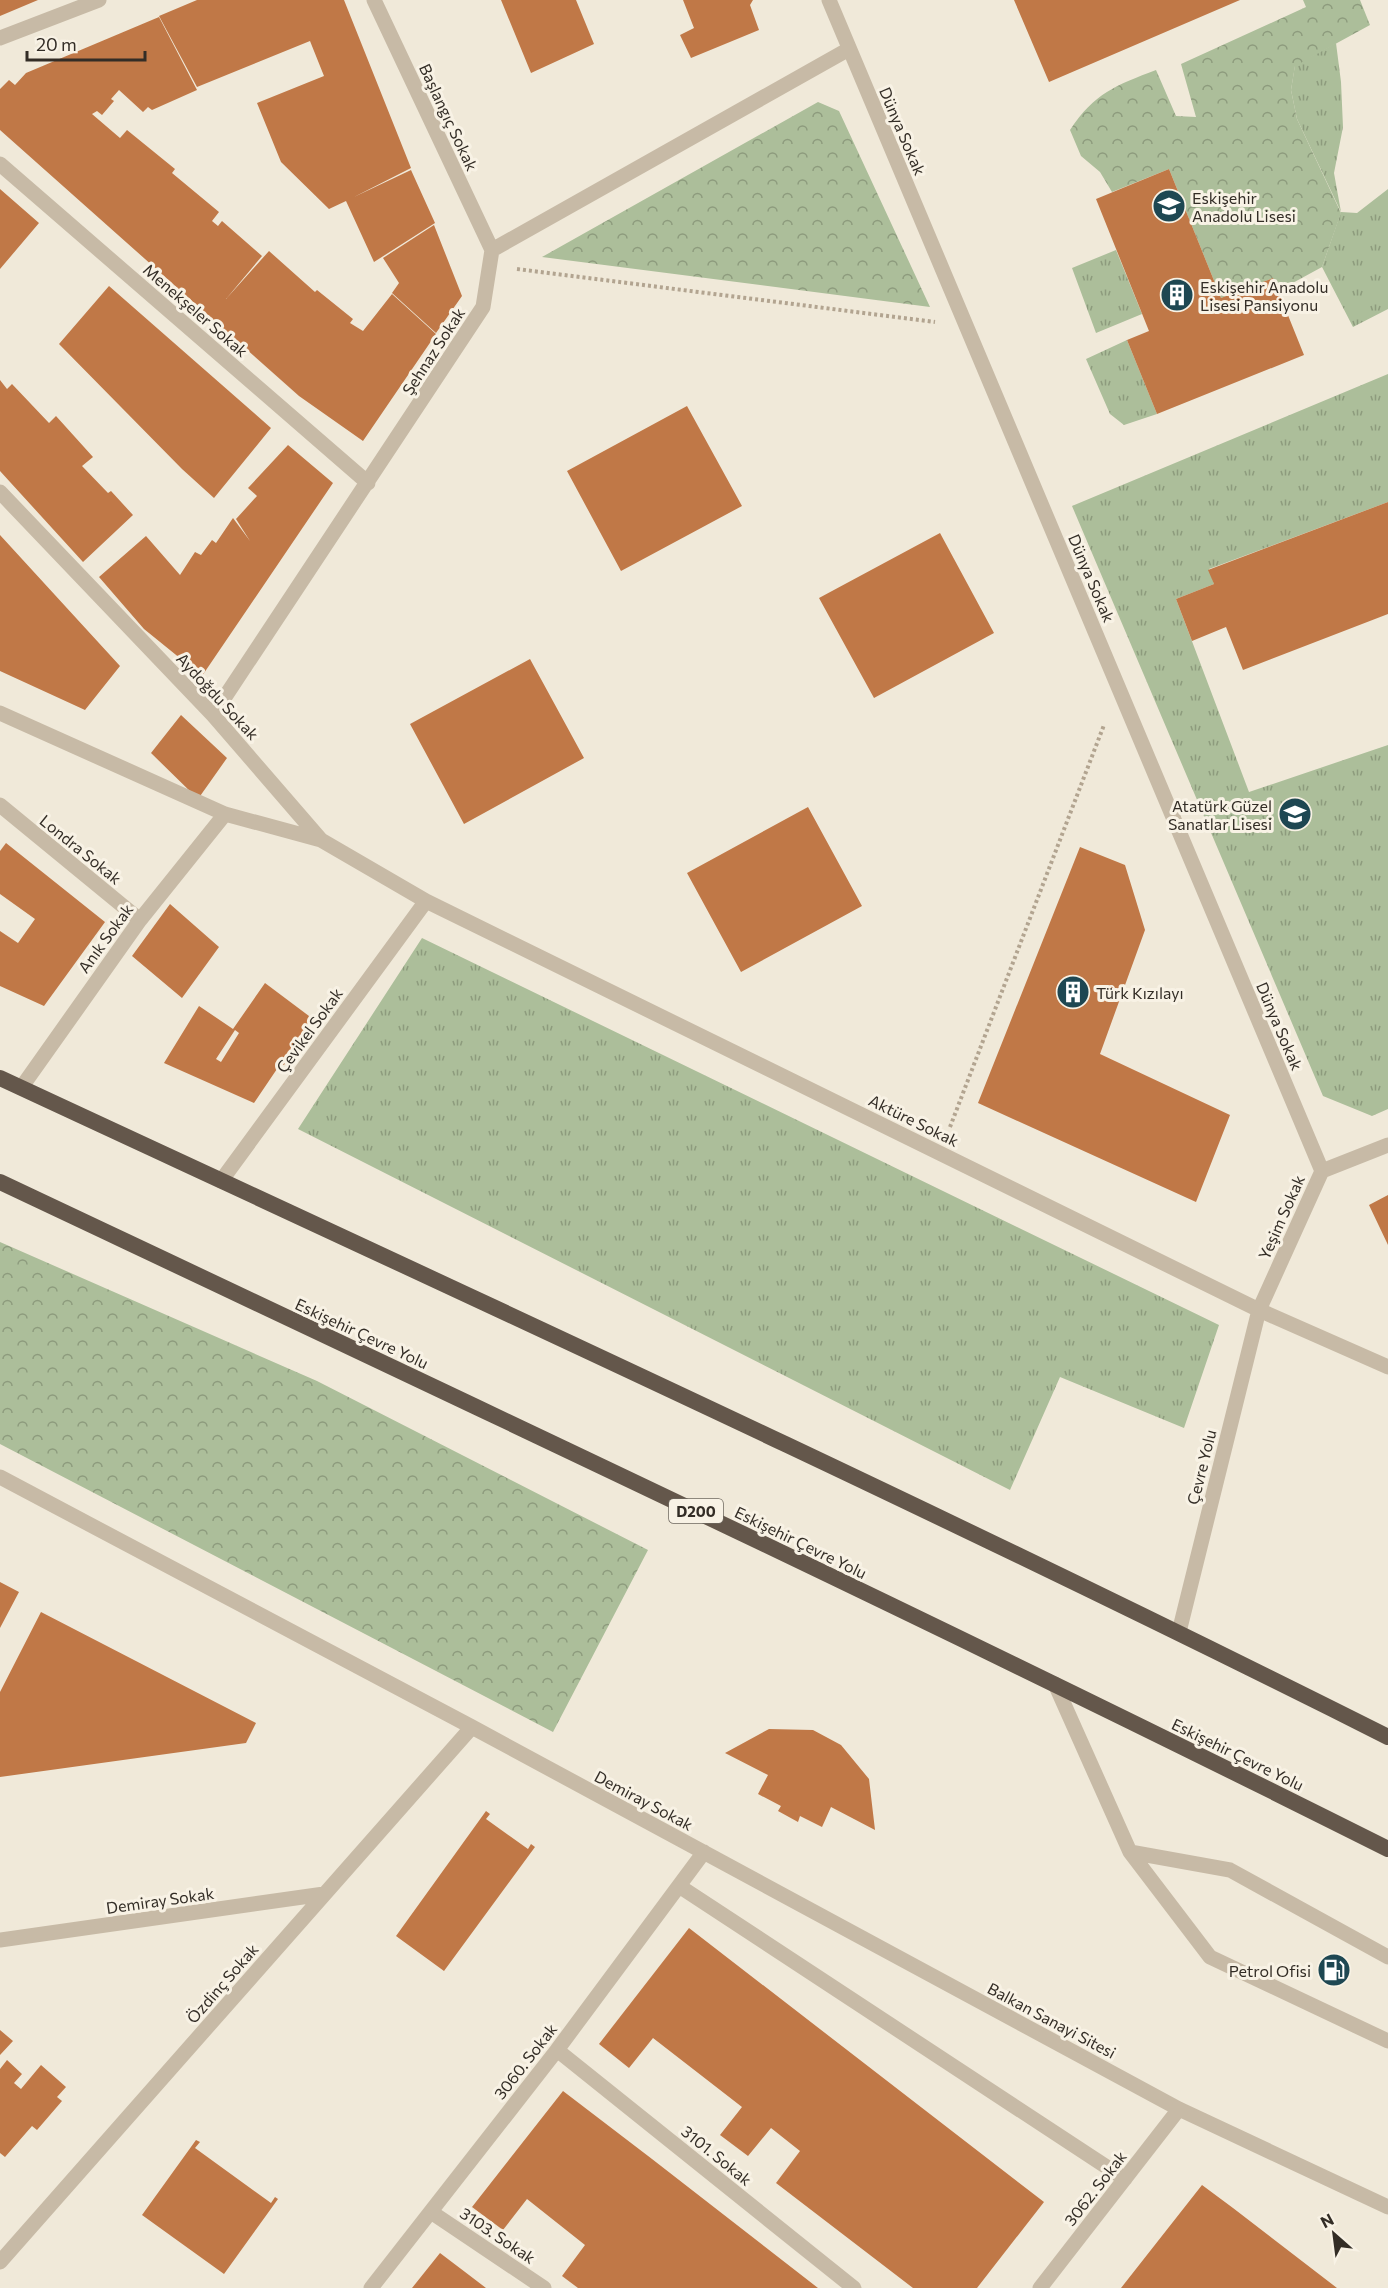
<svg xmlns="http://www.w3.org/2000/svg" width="1388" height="2288" viewBox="0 0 1388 2288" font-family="Commissioner,sans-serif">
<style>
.grass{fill:url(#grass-tufts)}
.forest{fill:url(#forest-crowns)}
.building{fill:#c07847;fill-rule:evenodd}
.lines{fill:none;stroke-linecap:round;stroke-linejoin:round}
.path{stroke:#b2a490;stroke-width:4;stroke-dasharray:3 3;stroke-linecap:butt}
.service{stroke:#c7baa6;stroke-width:15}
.minor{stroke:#c7baa6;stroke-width:15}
.trunk{stroke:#64574b;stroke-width:16}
.labels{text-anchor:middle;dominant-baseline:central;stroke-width:6;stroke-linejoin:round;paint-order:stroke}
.shield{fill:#f8f2e5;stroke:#6e685f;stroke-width:1.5}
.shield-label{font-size:15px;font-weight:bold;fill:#332d26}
.street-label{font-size:16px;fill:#332d26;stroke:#f8f2e5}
.poi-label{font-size:16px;fill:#332d26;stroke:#f8f2e5;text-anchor:start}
</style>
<defs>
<pattern id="grass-tufts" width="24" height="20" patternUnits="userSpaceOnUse" patternTransform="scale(1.5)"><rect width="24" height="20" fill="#acbe9a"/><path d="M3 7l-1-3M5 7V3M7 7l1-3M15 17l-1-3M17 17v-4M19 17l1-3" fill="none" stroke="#8d9b7d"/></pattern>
<pattern id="forest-crowns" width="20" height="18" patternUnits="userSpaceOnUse" patternTransform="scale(1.5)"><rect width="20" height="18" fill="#acbe9a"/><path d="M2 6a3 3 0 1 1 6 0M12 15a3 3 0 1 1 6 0" fill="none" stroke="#8d9b7d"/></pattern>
</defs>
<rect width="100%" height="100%" fill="#f0e9d9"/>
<path class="grass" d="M1336,43L1341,82L1343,127L1334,173L1341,212L1357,213L1388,189V309L1353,327L1322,267L1341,212L1297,119L1291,90L1295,65Z
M1116,250L1142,314L1096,333L1072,268Z
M1127,340L1157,414L1124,425L1110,414L1086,359Z
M1388,374V502L1209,569L1214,584L1176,599L1249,792L1388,745V1109L1372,1116L1323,1096L1072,506Z
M422,938L1219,1325L1184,1428L1060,1377L1010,1490L298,1129Z"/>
<path class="forest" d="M1303,0H1360L1370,25L1295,66L1291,90L1297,119L1341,213L1322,267L1278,291L1273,278L1221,298L1169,169L1112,192L1100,172L1081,156L1070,130C1094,93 1117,85 1156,70L1176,116L1196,117L1181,64L1306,7Z
M818,102L839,111L930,307L542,257Z
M0,1242L317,1381L648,1550L553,1732L0,1444Z"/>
<path class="building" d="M0,0H38L0,16Z
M197,0H344L411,168L354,197L411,170L435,223L374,262L346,201L329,209L281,162L257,103L324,76L310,41L197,87L159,16Z
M501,0H576L594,44L531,73Z
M683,0H753L750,5L759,30L691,58L680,35L694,28Z
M1014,0H1240L1049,82Z
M159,17L197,90L152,110L148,107L143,112L119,90L111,99L114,101L102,115L97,111L92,114L120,138L127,130L175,169L172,173L219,212L212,221L218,226L222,221L262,256L226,299L269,251L315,292L317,290L353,319L350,323L363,331L392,294L436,334L363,441L299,396L0,130V89L9,80L15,85L26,73Z
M1169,169L1221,298L1273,278L1304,355L1157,414L1127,340L1149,331L1096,199Z
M0,189L39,223L0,269Z
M434,225L462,296L436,333L392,293L399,283L383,258Z
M109,286L271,428L214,498L182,469L59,344Z
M0,380L7,389L12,384L49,423L56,416L93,457L82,466L108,493L111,491L133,515L83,562L0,471Z
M687,406L742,506L621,571L567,471Z
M288,445L333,483L202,676L144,629L99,577L146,536L180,575L195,552L201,555L212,540L216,543L233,518L250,541L236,519L257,496L248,488Z
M1388,502V614L1243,670L1226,627L1192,641L1176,599L1214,584L1208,570Z
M940,533L994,633L874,698L819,598Z
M0,535L120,666L85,710L0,671Z
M530,659L584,758L464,824L410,724Z
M181,715L227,758L198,799L151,753Z
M808,807L862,906L741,972L687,873Z
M6,843L105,922L44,1006L0,986V931L18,943L35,919L0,894V851Z
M1080,847L1125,865L1145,930L1100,1054L1230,1115L1196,1202L978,1103Z
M170,904L219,947L182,998L132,956Z
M265,983L313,1019L284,1065L281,1063L254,1103L164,1063L199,1006L233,1029ZM235,1030L239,1033L221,1062L216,1059Z
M1388,1195V1245L1369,1205Z
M0,1582L19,1592L0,1628Z
M41,1612L256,1723L246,1743L0,1777V1692Z
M769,1729L813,1730L841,1745L869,1779L875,1830L831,1807L822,1827L800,1816L798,1822L778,1811L781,1806L758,1794L768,1775L725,1753Z
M486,1811L490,1814L486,1819L528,1849L531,1844L535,1847L444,1971L396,1936Z
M689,1928L1044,2202L977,2288H913L776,2183L800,2151L771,2128L748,2156L720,2135L742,2107L653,2038L629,2068L599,2044Z
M0,2030L13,2041L0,2055Z
M7,2060L22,2074L14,2083L21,2089L41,2065L66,2087L57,2097L62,2101L37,2130L32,2126L5,2157L0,2153V2069Z
M563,2091L652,2159L818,2288H578L562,2276L585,2245L527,2199L503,2230L472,2207Z
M196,2140L200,2142L195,2148L271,2203L275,2197L278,2199L224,2274L142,2215Z
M1202,2185L1233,2208L1337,2288H1121Z
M440,2253L469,2275L486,2288H412Z"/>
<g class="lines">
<path class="path" d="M517,269L935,322
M950,1127L1104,725"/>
<path class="service" d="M1055,1684L1130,1852L1210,1957L1388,2041
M1130,1852L1230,1870L1388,1957"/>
<path class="minor" d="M374,0L492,250
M829,0L1322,1171
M0,38L99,0
M0,164L368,483
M0,492L213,715L321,840L426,901L1259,1310L1388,1367
M0,713L225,814L321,840
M213,715L483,307L492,250L849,49
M0,805L140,920
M21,1088L140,920L225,814
M221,1181L426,901
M0,1477L472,1727L1179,2109L1388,2207
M1179,1632L1259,1310L1322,1171L1388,1145
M679,1886L1125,2179
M0,1940L324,1894
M557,2050L854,2288
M431,2212L544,2288
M0,2262L472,1727
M371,2288L557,2050L704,1852
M1040,2288L1179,2109"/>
<path class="trunk" d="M0,1078C465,1294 930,1507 1388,1737
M0,1182C464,1401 929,1619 1388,1849"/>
</g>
<defs>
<g id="school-disc" transform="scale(1.725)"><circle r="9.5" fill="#1e4752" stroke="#f8f2e5"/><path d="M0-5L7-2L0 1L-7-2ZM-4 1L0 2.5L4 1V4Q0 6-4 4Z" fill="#fff"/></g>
<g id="building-disc" transform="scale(1.725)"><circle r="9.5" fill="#1e4752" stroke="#f8f2e5"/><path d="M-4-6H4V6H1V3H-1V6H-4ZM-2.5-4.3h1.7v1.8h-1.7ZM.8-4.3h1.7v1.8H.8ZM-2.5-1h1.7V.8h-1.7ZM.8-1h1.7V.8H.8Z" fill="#fff"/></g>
<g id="fuel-disc" transform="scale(1.725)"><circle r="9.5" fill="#1e4752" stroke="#f8f2e5"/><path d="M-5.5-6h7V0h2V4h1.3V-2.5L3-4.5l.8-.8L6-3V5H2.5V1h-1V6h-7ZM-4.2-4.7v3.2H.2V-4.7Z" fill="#fff"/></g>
</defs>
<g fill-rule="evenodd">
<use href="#school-disc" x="1169" y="206"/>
<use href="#building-disc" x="1177" y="295"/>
<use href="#school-disc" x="1295" y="814"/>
<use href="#building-disc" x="1073" y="992"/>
<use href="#fuel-disc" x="1334" y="1970"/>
</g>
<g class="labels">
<rect class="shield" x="669" y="1499" width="54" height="24" rx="4.5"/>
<g class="shield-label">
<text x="696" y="1511">D200</text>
</g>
<g class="street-label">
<text transform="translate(449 117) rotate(65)">Başlangıç Sokak</text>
<text transform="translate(903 131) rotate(67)">Dünya Sokak</text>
<text transform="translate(196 310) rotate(41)">Menekşeler Sokak</text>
<text transform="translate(433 351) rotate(-57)">Şehnaz Sokak</text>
<text transform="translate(1092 578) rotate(67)">Dünya Sokak</text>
<text transform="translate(218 696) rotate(47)">Aydoğdu Sokak</text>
<text transform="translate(81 849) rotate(39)">Londra Sokak</text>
<text transform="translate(105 938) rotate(-54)">Anık Sokak</text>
<text transform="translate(1280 1026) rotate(67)">Dünya Sokak</text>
<text transform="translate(309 1030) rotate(-54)">Çevikel Sokak</text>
<text transform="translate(914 1120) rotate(26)">Aktüre Sokak</text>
<text transform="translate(1281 1217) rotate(-66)">Yeşim Sokak</text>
<text transform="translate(362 1333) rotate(25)">Eskişehir Çevre Yolu</text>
<text transform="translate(1201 1467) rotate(-76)">Çevre Yolu</text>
<text transform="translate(801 1542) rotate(26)">Eskişehir Çevre Yolu</text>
<text transform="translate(1238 1754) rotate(26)">Eskişehir Çevre Yolu</text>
<text transform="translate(644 1800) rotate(28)">Demiray Sokak</text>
<text transform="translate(160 1900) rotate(-8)">Demiray Sokak</text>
<text transform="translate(222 1983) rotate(-49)">Özdinç Sokak</text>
<text transform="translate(1052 2020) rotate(28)">Balkan Sanayi Sitesi</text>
<text transform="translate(525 2061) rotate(-52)">3060. Sokak</text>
<text transform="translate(717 2155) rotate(39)">3101. Sokak</text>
<text transform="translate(1095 2188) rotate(-52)">3062. Sokak</text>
<text transform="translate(498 2235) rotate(34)">3103. Sokak</text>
</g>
<g class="poi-label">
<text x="1192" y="197">Eskişehir<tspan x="1192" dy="18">Anadolu Lisesi</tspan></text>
<text x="1200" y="286">Eskişehir Anadolu<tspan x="1200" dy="18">Lisesi Pansiyonu</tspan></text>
<text x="1272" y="805" text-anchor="end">Atatürk Güzel<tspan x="1272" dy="18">Sanatlar Lisesi</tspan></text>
<text x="1096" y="992">Türk Kızılayı</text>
<text x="1311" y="1970" text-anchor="end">Petrol Ofisi</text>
</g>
</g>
<g transform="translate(1334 2234) rotate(332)" stroke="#f8f2e5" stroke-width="4.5" paint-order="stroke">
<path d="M0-4.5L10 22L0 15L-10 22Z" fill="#332d26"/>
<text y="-9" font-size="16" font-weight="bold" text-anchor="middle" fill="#332d26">N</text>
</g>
<path d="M27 51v9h118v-9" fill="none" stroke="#332d26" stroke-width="3"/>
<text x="36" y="51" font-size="18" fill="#332d26" stroke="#f8f2e5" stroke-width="4.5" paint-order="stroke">20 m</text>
</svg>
